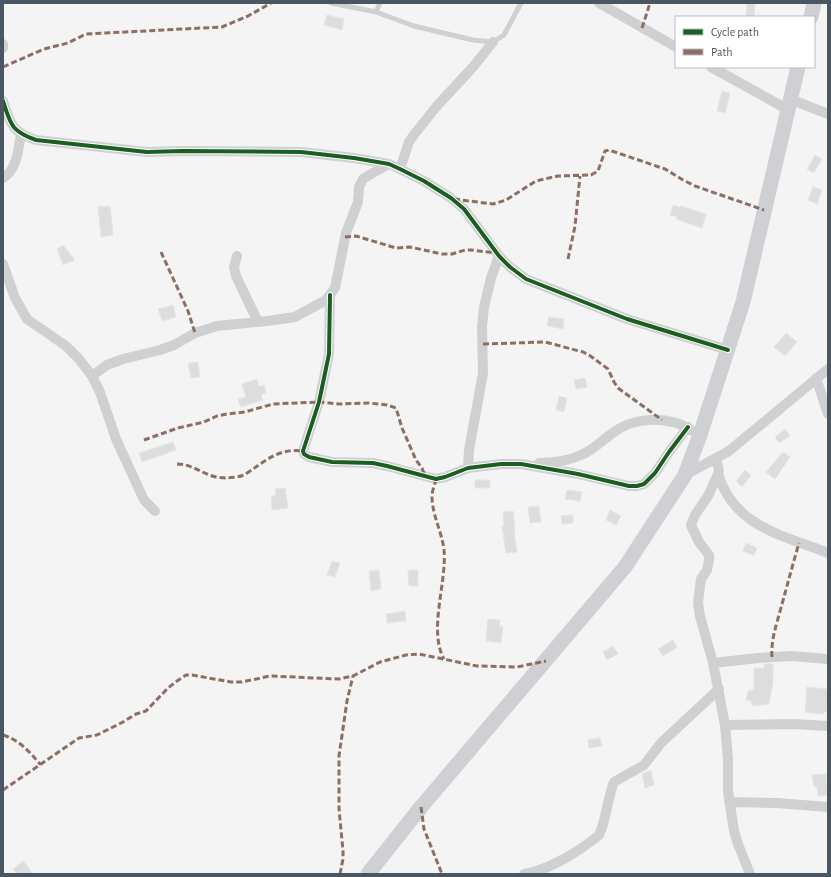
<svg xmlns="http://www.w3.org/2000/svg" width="831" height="877" viewBox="0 0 831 877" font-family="'Alegreya Sans',sans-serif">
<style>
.building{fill:#ddddde;stroke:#e5e6e7}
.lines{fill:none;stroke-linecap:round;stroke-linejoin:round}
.lane{stroke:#ced0d2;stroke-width:5}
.street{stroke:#ced0d2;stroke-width:10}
.secondary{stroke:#ced0d4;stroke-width:15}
.quiet{stroke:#8d6e63;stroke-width:3;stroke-dasharray:6 3;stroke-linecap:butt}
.cycleway-casing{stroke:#fff;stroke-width:6}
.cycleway{stroke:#1b5e20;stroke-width:4}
</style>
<rect width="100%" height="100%" fill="#f4f4f4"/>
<path class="building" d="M747,3L755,4L754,17H746Z
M327,15L344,19L342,30L324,25Z
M722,91L730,93L725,113L717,111Z
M815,155L822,159L814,173L807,169Z
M813,187L822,190L817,204L808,200Z
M673,205L680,207V206L706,214L702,228L676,219L677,217L670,215Z
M110,206L113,235L101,237L98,207Z
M63,245L75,260L63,265L57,249Z
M173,305L176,317L162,321L158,309Z
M549,317L564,319L563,329L547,326Z
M786,333L797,342L785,356L774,347Z
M198,362L200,377L191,378L188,363Z
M585,378L587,387L576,389L574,380Z
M257,379L259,386L264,385L266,393L261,395L263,400L241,407L238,399L246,397L242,384Z
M559,396L567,398L564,412L556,410Z
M785,429L790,436L779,443L775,437Z
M173,442L176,450L142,462L139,453Z
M783,452L790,457L775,479L766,472Z
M745,470L751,475L742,487L736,481Z
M475,480H490V488H475Z
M285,488L288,508L272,510L271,496H276L275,489Z
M567,490L582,492L580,501L565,499Z
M539,506L541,522L530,523L528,507Z
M610,510L621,516L616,525L606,520Z
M513,511L515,532H514L517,552L506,553L502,526H504L503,512Z
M573,515V523L562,524L561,516Z
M746,543L757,548L754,556L743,551Z
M332,561L340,563L335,577L327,575Z
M379,570L381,589L371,591L369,571Z
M408,570H418V586H409Z
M405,611L406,621L387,623L386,614Z
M488,619L500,620L499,626L503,627L501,643L486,641Z
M673,640L677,647L663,656L658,649Z
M613,646L618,654L607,660L603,652Z
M764,664H773V683L769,704L752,706L751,701L746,700L748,691L754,689V668H764Z
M807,687L828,689V710L822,714L805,712Z
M600,738L602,746L589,748L588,740Z
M651,770L654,785L645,788L642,774Z
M826,774L828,795L818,796L817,788L814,786L812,775Z
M23,861L29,868L32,874H17L13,869Z"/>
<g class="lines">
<path class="lane" d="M331,3L376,12L414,26L473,40L493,42L504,35L521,3
M376,12L380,3"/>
<path class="street" d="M599,3L676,47
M3,44V48
M711,67L787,109
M790,99L828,114
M3,101C11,125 11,131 36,140L147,152L182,151L301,152L354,158L389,164L400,169L424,181L451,198L464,209L499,256L510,267L526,279L627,319L728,350
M400,169L409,142L413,136L436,107L473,67L493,42
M3,178C17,170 18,150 21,135
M237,256L234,267L236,276L258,322
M3,264L15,298L27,319L66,346L79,359L92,376L100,392L116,439L144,500L155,511
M330,295L329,354L319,402L303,451L304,454L309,457L332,462L373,463L387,466L436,479L445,477L468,468L501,464H521L578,474L629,486H637L644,484L655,473L669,452L688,427
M92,376L107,365L123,359L160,350L174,345L195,333L217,326L267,321L295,317L326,300L335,288L346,233L358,202L359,187L363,179L371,174L389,164
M816,378L828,414
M716,459L719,470L718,474L708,496L695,515L691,525L699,542L709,555V560L707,570L701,579L698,603L700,616L713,663L725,725L728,758V791L734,831L738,844L750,874
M539,463C553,463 568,461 581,455C594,450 603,439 614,432C636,416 670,416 693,431
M468,468L469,450L483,373L482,326L484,307L491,278L499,256
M718,474C734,527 783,535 828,553
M685,475L729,451L828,369
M713,663L758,658L791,656L828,659
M725,725L794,724L828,726
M729,802L777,803L828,807
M524,874C549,870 580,851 599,835C607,818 607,799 614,782L644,765L661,743L719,689"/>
<path class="secondary" d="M811,17L814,3
M368,874L421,807L625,567L685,475L700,435L743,302L798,67"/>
<path class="quiet" d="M642,28L650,3
M3,67L44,49L68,43L86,34L222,27L248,16L271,3
M454,199L493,204L506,200L536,181L558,176L591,175L598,171L605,151L609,150L665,169L683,180L695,186L764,210
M345,237L356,236L396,248L410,247L442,254H452L465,250H471L496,253
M161,252L188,311L195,333
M568,259L575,226L580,176
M483,344L545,342L583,352L589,355L608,369L614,382L618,388L662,420
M144,440L178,428L204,422L217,416L227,414L245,412L273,404L319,402L339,404L369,403L387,405L396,408L402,428L416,460L422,468L425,476
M177,464C189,464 197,470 207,474C217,479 233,479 244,475C265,462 276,448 303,451
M436,479C435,484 432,491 432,496C432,515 442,532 444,550C447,583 428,630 444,659
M772,657C771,642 775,629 779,615C786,590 792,567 799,543
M3,735C19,740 29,751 40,764
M3,790L79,738L97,735L123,722L136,714L146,711L168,688L177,681L186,675H192L231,682H242L270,676L339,679L353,676L380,662L406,655L419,654L477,666L517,667L546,661
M421,807L424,829L442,874
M340,874L343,859V851L339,809V756L347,701L353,676"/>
<g class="cycleway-casing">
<path id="cycleway" d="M3,101C11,125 11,131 36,140L147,152L182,151L301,152L354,158L389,164L400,169L424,181L451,198L464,209L499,256L510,267L526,279L627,319L728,350
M330,295L329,354L319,402L303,451L304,454L309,457L332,462L373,463L387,466L436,479L445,477L468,468L501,464H521L578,474L629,486H637L644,484L655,473L669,452L688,427"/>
</g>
<use href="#cycleway" class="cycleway"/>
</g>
<rect width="831" height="877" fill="none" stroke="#4a5661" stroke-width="8"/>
<rect x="675" y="16" width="140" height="52" fill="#ffffff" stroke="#b7bbc0"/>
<rect x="683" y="29" width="20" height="6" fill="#1b5e20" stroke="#b7bbc0"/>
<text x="711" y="36" font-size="12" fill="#4a5661">Cycle path</text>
<rect x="683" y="49" width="20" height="6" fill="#8d6e63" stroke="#b7bbc0"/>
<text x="711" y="56" font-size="12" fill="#4a5661">Path</text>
</svg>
